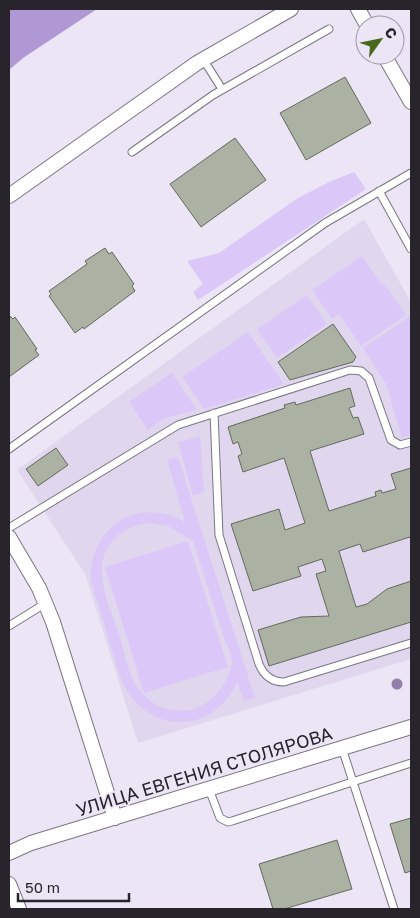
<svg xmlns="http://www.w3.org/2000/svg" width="420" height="918" viewBox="0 0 420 918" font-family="'Golos Text',sans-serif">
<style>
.built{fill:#e0d7ef}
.green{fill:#dbc8f8;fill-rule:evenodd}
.water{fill:#b098d4}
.building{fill:#abb2a3;stroke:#636a5c}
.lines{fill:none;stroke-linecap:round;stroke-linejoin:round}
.lane-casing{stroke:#7a7583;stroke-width:9}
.street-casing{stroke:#7a7583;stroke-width:16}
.lane{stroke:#fff;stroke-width:7}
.street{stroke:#fff;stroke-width:14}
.tree{fill:#927dab}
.labels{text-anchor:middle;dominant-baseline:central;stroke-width:4;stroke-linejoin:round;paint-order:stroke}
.street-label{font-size:18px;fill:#27252b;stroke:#ebe5f5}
</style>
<rect width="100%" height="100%" fill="#ebe5f5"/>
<path class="built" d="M364,219L411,302V659L138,743L85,574L17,470Z"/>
<path class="green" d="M354,172L366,189L198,300L193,292L203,284L187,261L219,253L298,198L329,182Z
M362,256L382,285L384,283L406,315L361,346L339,314L332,319L312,290Z
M307,295L327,324L277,358L257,329Z
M411,316V435L402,438L386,384L363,348Z
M248,332L284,384L204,409L182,377Z
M172,373L197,410L165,418L148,430L129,402Z
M200,436L204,492L193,496L178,442Z
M178,457L255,698L244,701L237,682C213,737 144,735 121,679L91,582C87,543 118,506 160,513C169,514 177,518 185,522L167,460ZM151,523L168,526L193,541C203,572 213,604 223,635C226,643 233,657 232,664C227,686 211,705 190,710C172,713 154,707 142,693C129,679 125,655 120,637C110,606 87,565 116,537C126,528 138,524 151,523Z
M188,541L228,667L144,693L105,567Z"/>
<path class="water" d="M9,9H97L23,58L9,70Z"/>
<path class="building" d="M345,77L371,123L306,160L280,113Z
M235,138L266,180L201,227L170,184Z
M105,248L109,254L112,252L134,284L132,286L135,291L84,329L83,327L75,333L49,296L51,294L49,291L87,264L85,261Z
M9,315L13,319L15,317L37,349L35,350L39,355L9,377Z
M333,324L356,357L353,362L290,380L278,362Z
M350,388L355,406L349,408L353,418L358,417L364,434L310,451L329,511L376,496L375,492L381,490L382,493L396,489L391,474L411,468V540L410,537L363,552L360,544L339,551L356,607L367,604L387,589L411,581V622L269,666L258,630L301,617L329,616L316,574L326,571L322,559L298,567L301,576L253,591L231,524L279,509L285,530L305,523L284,458L243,472L238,456L242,454L238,442L233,444L228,427L285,408L284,405L295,402L296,405Z
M56,448L68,465L38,486L26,469Z
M411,818V871L405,873L390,824Z
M337,840L352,889L284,909H273L259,864Z"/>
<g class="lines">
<g class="lane-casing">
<path id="lane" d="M203,59L222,89
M132,152L213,95L329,29
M379,191L411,249
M214,413L219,535L259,664C264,676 272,682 284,682L411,643
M9,449L325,223L411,173
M9,528L178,425L350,370L361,371L369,378L391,440L400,445L411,442
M9,626L46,603
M342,748L394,909
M209,789L220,818L228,822L232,821L411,763"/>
</g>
<g class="street-casing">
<path id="street" d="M358,9L367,25
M384,55L411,102
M9,196L197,63L291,9
M9,537L39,588L53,622L115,818
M9,853L31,843L411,727
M9,884L19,909"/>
</g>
<use href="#lane" class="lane"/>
<use href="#street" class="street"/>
</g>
<circle class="tree" cx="397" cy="684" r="5.5"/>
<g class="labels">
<g class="street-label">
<text transform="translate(204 771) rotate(-17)">УЛИЦА ЕВГЕНИЯ СТОЛЯРОВА</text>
</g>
</g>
<rect width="420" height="918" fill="none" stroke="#27252b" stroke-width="20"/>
<g transform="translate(380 40) rotate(57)"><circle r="24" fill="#ebe5f5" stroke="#9d98a4"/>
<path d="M0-4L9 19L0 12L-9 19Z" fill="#4a681c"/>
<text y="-8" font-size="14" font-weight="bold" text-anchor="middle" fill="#27252b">С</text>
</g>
<path d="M18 893v8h111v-8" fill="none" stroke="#27252b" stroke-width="2.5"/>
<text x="25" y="893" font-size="15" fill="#27252b" stroke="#ebe5f5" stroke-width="4" paint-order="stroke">50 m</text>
</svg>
